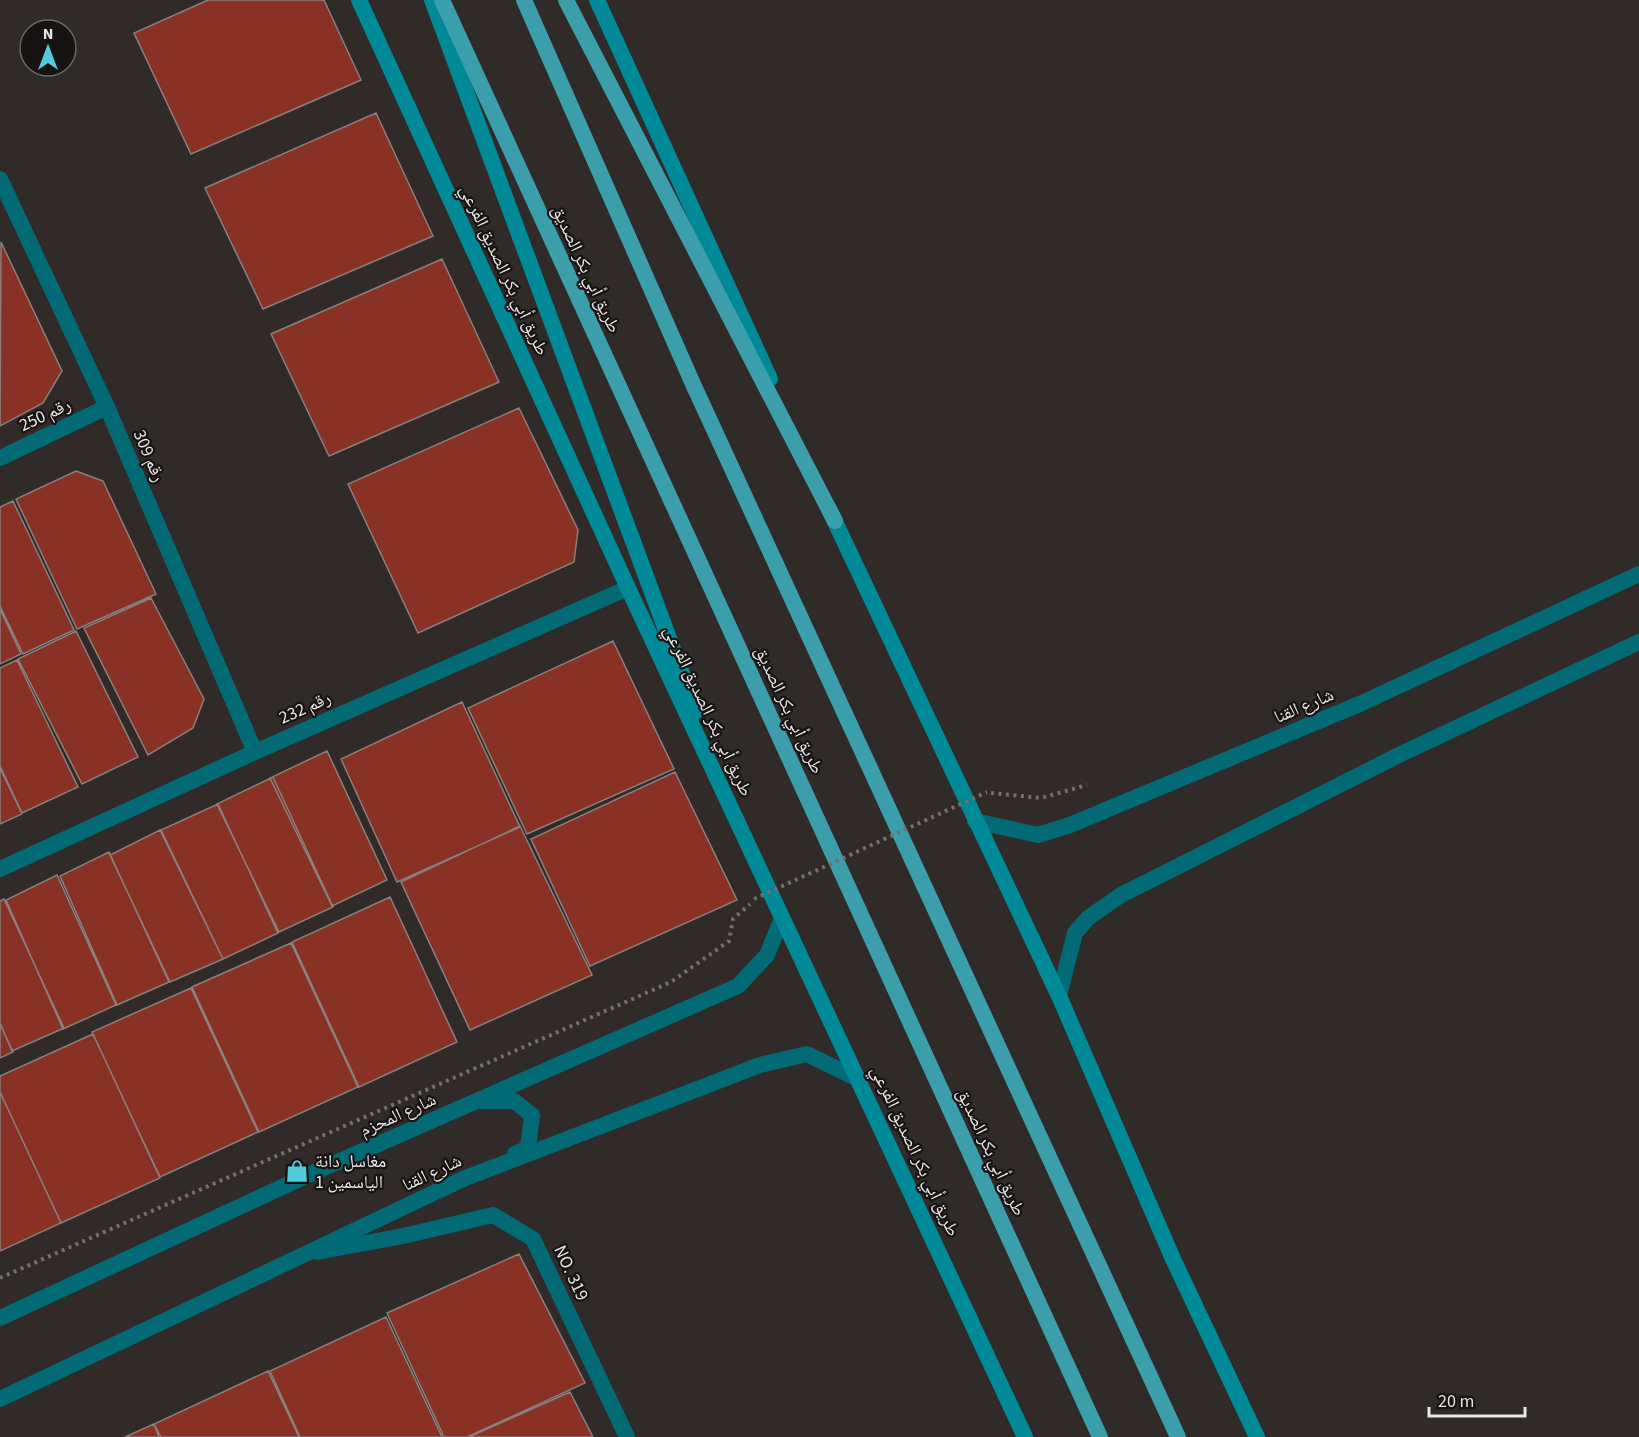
<svg xmlns="http://www.w3.org/2000/svg" width="1639" height="1437" viewBox="0 0 1639 1437" font-family="'Source Sans 3','Noto Naskh Arabic',sans-serif">
<style>
.building{fill:#883124;stroke:#89807f;stroke-width:1.5}
.lines{fill:none;stroke-linecap:round;stroke-linejoin:round}
.path{stroke:#75706e;stroke-width:4;stroke-dasharray:3 4.5;stroke-linecap:butt}
.minor{stroke:#026a75;stroke-width:16}
.tertiary{stroke:#026a75;stroke-width:16}
.secondary{stroke:#008996;stroke-width:16}
.primary{stroke:#3a9eab;stroke-width:16}
.path-bridge{stroke:#75706e;stroke-width:4;stroke-dasharray:3 4.5;stroke-linecap:butt}
.labels{text-anchor:middle;dominant-baseline:central;stroke-width:4.5;stroke-linejoin:round;paint-order:stroke}
.street-label{font-size:18px;fill:#eae6e5;stroke:#161312}
.poi-label{font-size:18px;fill:#eae6e5;stroke:#161312;text-anchor:start}
</style>
<rect width="100%" height="100%" fill="#302a28"/>
<path class="building" d="M208,0H324L361,80L191,154L134,33Z
M376,113L433,236L263,309L205,188Z
M1,242L62,371L43,403L0,426Z
M442,259L499,382L329,456L271,334Z
M519,408L578,530L574,562L418,633L348,484Z
M76,471L103,481L156,594L77,629L16,499Z
M13,501L74,630L23,654L0,606V507Z
M151,598L204,699L193,728L148,755L84,628Z
M0,609L21,654L0,664Z
M76,631L138,757L82,784L18,659Z
M613,641L674,769L527,834L468,708Z
M17,660L78,787L22,813L0,766V668Z
M462,702L520,827L397,882L341,759Z
M327,751L387,880L332,906L270,778Z
M0,768L22,814L0,824Z
M675,772L737,900L590,966L531,839Z
M273,777L333,907L279,932L217,804Z
M218,804L278,933L223,959L161,830Z
M520,826L592,975L470,1030L401,882Z
M160,830L223,959L170,982L110,855Z
M109,852L169,982L117,1005L60,876Z
M57,875L116,1005L63,1029L6,900Z
M390,897L457,1042L359,1087L292,942Z
M4,899L64,1028L12,1051L0,1023V901Z
M291,943L358,1087L259,1132L192,987Z
M191,988L258,1132L160,1177L92,1032Z
M0,1024L13,1052L0,1058Z
M93,1034L160,1178L61,1223L0,1092V1076Z
M0,1092L61,1223L0,1251Z
M519,1254L585,1383L467,1437H444L387,1313Z
M386,1317L442,1437H300L270,1371Z
M268,1371L299,1437H161L154,1424Z
M570,1392L593,1437H469Z
M154,1424L159,1437H125Z"/>
<g class="lines">
<path class="path" d="M991,793L1041,798L1087,785
M0,1278L671,982L729,941L733,919L750,904"/>
<path class="minor" d="M0,179L107,407L255,752
M0,458L107,407
M0,869L255,752L628,588
M317,1252L403,1236L493,1215L533,1239L627,1437"/>
<path class="tertiary" d="M975,821L1038,835L1070,825L1362,703L1639,574
M1059,996L1075,933L1088,918L1121,895L1401,754L1639,642
M483,1101H514L532,1115L528,1148L515,1154
M0,1318L308,1175L738,986L767,955L782,918
M0,1399L463,1179L760,1065L807,1054L860,1080"/>
<path class="secondary" d="M359,0L628,588L1025,1437
M432,0L696,711
M597,0L770,379
M829,509L1059,996L1173,1259L1257,1437"/>
<path class="primary" d="M442,0L1100,1437
M524,0L693,384L1178,1437
M566,0L835,521"/>
<path class="path-bridge" d="M754,899L987,792"/>
</g>
<defs>
<g id="shop-bare" transform="scale(1.8)"><path d="M-5-2.5h2.3a2.7 3.5 0 0 1 5.4 0H5L5.5 6h-11ZM-1.5-2.5h3a1.5 2.3 0 0 0-3 0Z" fill="#53cbda" stroke="#161312" stroke-width="2.5" paint-order="stroke"/></g>
</defs>
<g fill-rule="evenodd">
<use href="#shop-bare" x="297" y="1171"/>
</g>
<g class="labels">
<g class="street-label">
<text transform="translate(586 269) rotate(65)">طريق أبي بكر الصديق</text>
<text transform="translate(504 270) rotate(65)">طريق أبي بكر الصديق الفرعي</text>
<text transform="translate(45 415) rotate(-25)">رقم 250</text>
<text transform="translate(149 456) rotate(67)">رقم 309</text>
<text transform="translate(1304 706) rotate(-23)">شارع القنا</text>
<text transform="translate(305 708) rotate(-24)">رقم 232</text>
<text transform="translate(789 710) rotate(65)">طريق أبي بكر الصديق</text>
<text transform="translate(708 711) rotate(65)">طريق أبي بكر الصديق الفرعي</text>
<text transform="translate(398 1115) rotate(-24)">شارع المحزم</text>
<text transform="translate(915 1151) rotate(65)">طريق أبي بكر الصديق الفرعي</text>
<text transform="translate(991 1152) rotate(65)">طريق أبي بكر الصديق</text>
<text transform="translate(432 1173) rotate(-25)">شارع القنا</text>
<text transform="translate(571 1273) rotate(65)">NO. 319</text>
</g>
<g class="poi-label">
<text x="315" y="1161">مغاسل دانة<tspan x="315" dy="21">الياسمين 1</tspan></text>
</g>
</g>
<g transform="translate(48 48)"><circle r="28" fill="#161312" stroke="#6b6766" stroke-width="1.5"/>
<path d="M0-4.5L10 22L0 15L-10 22Z" fill="#53cbda"/>
<text y="-9" font-size="16" font-weight="bold" text-anchor="middle" fill="#eae6e5">N</text>
</g>
<path d="M1429 1407v9h96v-9" fill="none" stroke="#eae6e5" stroke-width="3"/>
<text x="1438" y="1407" font-size="18" fill="#eae6e5" stroke="#161312" stroke-width="4.5" paint-order="stroke">20 m</text>
</svg>
